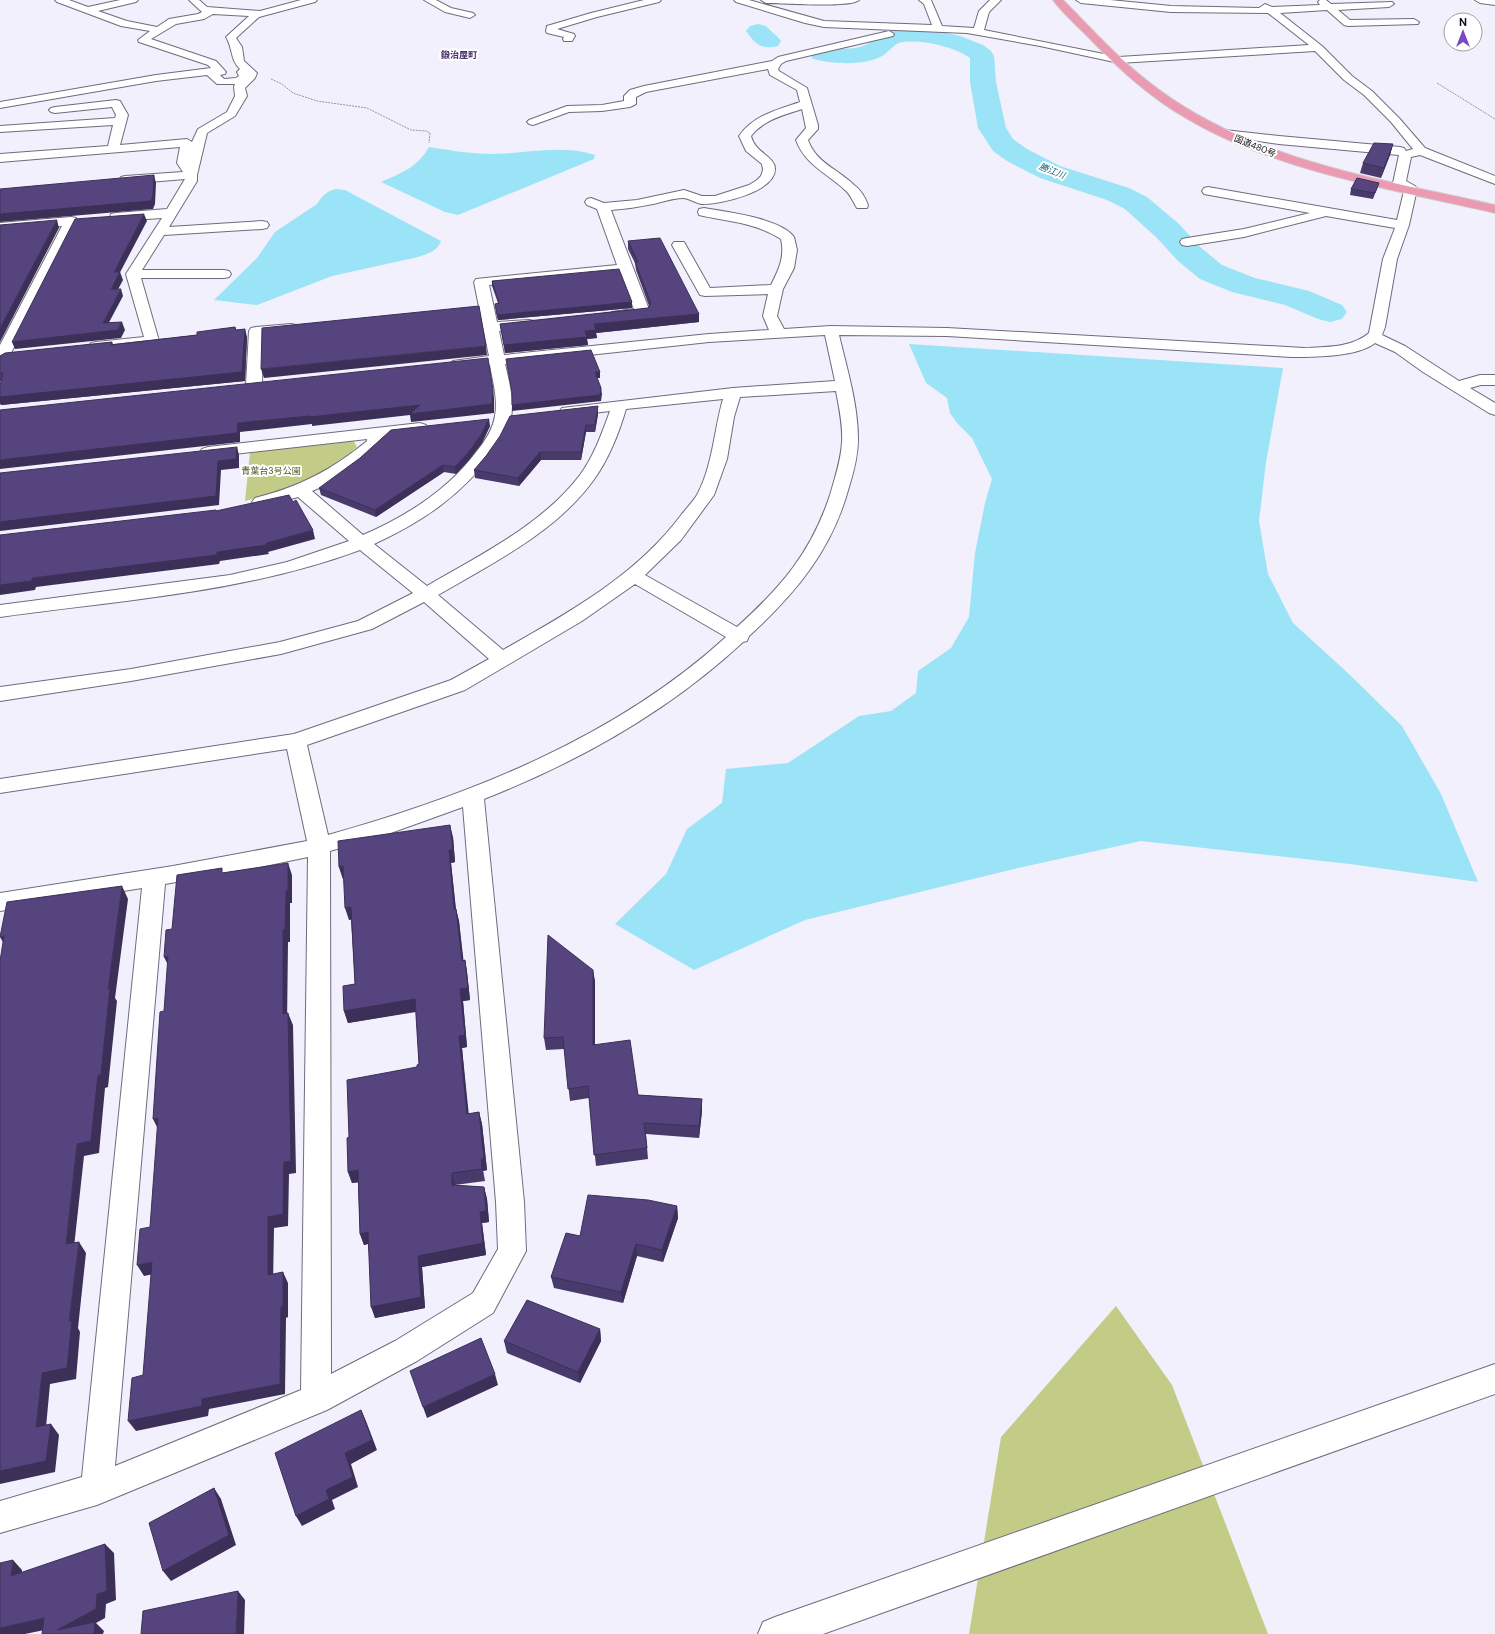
<svg xmlns="http://www.w3.org/2000/svg" width="1495" height="1634" viewBox="0 0 1495 1634" font-family="'DM Sans','Noto Sans JP',sans-serif">
<style>
.green{fill:#c3cc86}
.water{fill:#9be3f7}
.lines{fill:none;stroke-linecap:round;stroke-linejoin:round}
.river{fill:#9be3f7;fill-rule:evenodd}
.minor-casing{stroke:#6f6b7d;stroke-width:2}
.highway-casing{stroke:#cfcfd0;stroke-width:2}
.path{stroke:#96949e;stroke-width:1;stroke-dasharray:2 1;stroke-linecap:butt}
.minor{fill:#fff;fill-rule:evenodd}
.highway{fill:#eb9bb1;fill-rule:evenodd}
.wall{fill:#493a6c}
.shaded-wall{fill:#3c3058}
.building{fill:#55447e;stroke:#3c3058}
.labels{text-anchor:middle;dominant-baseline:central;stroke-width:4;stroke-linejoin:round;paint-order:stroke}
.far-neighbourhood-label{font-size:9px;font-weight:bold;fill:#45306b;stroke:#fff}
.far-street-label{font-size:9px;fill:#100e15;stroke:#fff}
.far-water-label{font-size:9px;font-style:italic;fill:#156173;stroke:#fff}
.far-park-label{font-size:9px;fill:#515621;stroke:#fff}
</style>
<rect width="100%" height="100%" fill="#f2f0fc"/>
<path class="green" d="M353,440L357,447C326,476 286,490 245,501L250,452Z
M1116,1306L1172,1385L1268,1634H969L1001,1437Z"/>
<path class="water" d="M429,147C449,150 470,154 491,154C525,154 561,144 595,155L594,159L458,215L445,212L381,182C401,173 417,168 429,147Z
M336,189L345,190L441,241C438,251 427,254 418,257L332,276L257,305L214,300L257,258L275,232L317,204C322,196 327,191 336,189Z
M909,344L1283,368L1266,462L1259,521L1268,574L1293,623L1349,674L1402,726L1441,794L1478,882L1350,864L1141,841L1014,869L805,920L694,970L615,924L666,874L687,829L722,803L726,769L788,763L859,716L891,711L916,693L918,671L951,648L969,617L975,553L985,503L992,479L972,438L957,423L950,413L947,398L926,383Z"/>
<g class="lines">
<path class="river" d="M758,24L766,26C771,32 777,35 781,41L778,46C761,50 755,44 746,31L750,26Z
M912,28L938,31L960,36L983,45L991,51L994,56L996,82L1006,128L1013,139L1027,149L1060,166L1129,188L1147,197L1179,224L1200,247L1222,265L1255,278L1309,291L1342,305L1347,312L1342,319L1330,322L1318,319L1285,305L1232,292L1200,279L1178,261L1157,238L1125,209L1107,200L1040,178L1007,161L993,151L978,128L970,82V58C955,47 918,38 899,43C893,45 888,53 882,56C865,66 832,64 813,59L810,54L813,49C829,45 847,52 863,46C869,44 873,39 878,35C887,29 901,29 912,28Z"/>
<g class="minor-casing">
<path id="minor" d="M55,0H69L88,7L120,0H138L136,2L98,11L127,21L157,27L169,19L198,14L202,12L189,0H199L207,7L260,11L301,0H317L315,2L259,17L236,38L242,47L244,61L257,73L255,78L245,88L247,96L235,116L207,133L197,175V181L169,227L262,221L267,222L269,225L267,228L262,229L164,235L142,270H224L229,271L231,274L229,277L224,278H141L159,341L157,344L96,350L91,349L89,346L91,343L96,342L144,337L126,274L162,218L116,221L111,220L110,217L111,214L116,213L167,209L185,179L125,184L121,183L119,180L121,177L125,176L183,172L177,163L180,147L0,162V154L108,146L113,125L0,132V126L115,118L116,115L112,107L55,113L51,112L49,110L51,108L55,107L116,100L120,101L128,115L120,145L187,139L192,142L198,129L227,112L235,96L234,87L235,84H217L207,75L156,81L0,108V102L156,75L211,68L208,65L139,42L138,40L150,31L121,26L57,2ZM213,14L249,16L226,37C233,48 230,60 240,69L237,72L239,76L236,78L224,79L220,75L225,74L226,72L216,61L151,39L176,24L204,19Z
M424,0H436L451,8L473,13L475,15L470,18L445,12Z
M644,0H661L659,2L597,17L557,29L574,34L575,36L572,41H564L563,39L564,37L547,33L546,31L547,26L591,13Z
M734,0H749L824,21L932,25L924,4L919,0H931L942,26L974,28L979,11L990,0H1001L989,12L984,30L1119,57L1309,45L1268,13L1171,12L1081,3L1076,0H1110L1171,6L1259,8L1265,4L1272,7L1320,5L1318,2L1320,0H1326L1331,4L1392,2L1394,4L1389,7L1338,10L1350,20L1414,19L1419,22L1418,24L1348,26L1344,25L1327,10L1280,13L1322,46L1352,76L1372,91L1399,118L1425,148L1495,176V184L1420,155L1411,157L1406,181L1415,186L1417,189L1409,225L1397,259L1385,327L1382,335L1405,346L1459,381L1480,375H1495V385H1481L1470,388L1495,403V415L1489,413L1423,372L1395,352L1375,343C1358,357 1314,357 1292,357L947,336L839,335C847,369 858,404 858,439C858,455 854,471 849,487C832,550 796,593 749,636L747,641L743,642C669,711 578,762 484,799L524,1202L526,1251L493,1313L417,1361L327,1410L97,1505L0,1533V1501L82,1477L142,888L0,911V893L173,866L307,841L287,749L0,793V779L294,734L451,680L489,659L424,602L372,629L281,654L131,681L0,701V687L131,669L280,642L358,621L413,593L360,550C244,593 121,600 0,617V605L230,575L287,562L349,541L298,497L261,507L255,506L252,502L255,498C299,487 332,470 367,441V439L208,457L202,455L200,452L202,449L208,447L420,423L426,425L428,428L426,431L383,437V442L381,445C360,464 338,481 312,491L363,535C407,516 448,490 477,451C485,441 493,429 495,416C498,399 493,382 490,365L458,369L453,367L450,364L453,361L489,356L474,282L476,279L617,265L597,209L587,205L585,202L587,199L591,198L604,203L637,200L684,190L702,196H715L749,185L757,180L761,176L763,170L762,164L746,151L739,136C754,115 777,110 800,102L797,90L770,75L768,69L646,92L636,97V104L630,107L602,111L569,112L533,125L529,124L527,122L529,120L567,106L602,105L624,101V96L630,90L644,86L772,61L778,57L889,31L894,34L893,36L786,61L781,64L778,69L779,71L807,88L818,125V129L808,140C816,163 838,169 854,185C861,190 865,197 868,205L867,208H857C853,202 851,195 845,190C827,173 805,165 796,140L806,128L802,109C784,115 763,120 751,136C755,153 775,156 775,169C775,192 721,204 703,204C696,204 690,198 683,198C674,198 662,202 653,204C639,207 625,209 611,210L650,312L648,315L617,319L612,318L610,315L612,312L634,309L620,273L489,285L497,322L529,320L534,321L536,324L534,327L499,331L504,355L709,334L769,330L763,316L768,294L705,296L700,295L672,245L674,242H684L710,288L771,285C779,269 785,257 781,239C754,222 729,222 699,215L698,212L699,209L704,208C726,212 780,218 794,237L797,250L794,268L783,289L777,316L784,329L831,326L947,328L1304,348C1326,347 1351,348 1369,333L1383,259L1395,228L1326,216L1244,237L1187,246L1182,245L1180,242L1182,239L1187,238L1244,229L1310,213L1204,194L1202,191L1204,188L1208,187L1397,220L1404,191L1395,186L1393,183L1399,155L1279,144L1224,136L1220,135L1218,133L1220,131L1224,130L1279,136L1400,147L1404,148L1406,151L1413,149L1391,122L1364,95L1344,80L1315,51L1119,63L1040,46L967,33L824,27L805,23L736,2ZM825,335L835,381L733,388L562,408L560,411L562,414L568,416L610,411C602,433 594,456 580,475C542,525 480,555 427,586L374,544C422,522 464,494 494,450C501,440 508,429 511,418C514,400 509,381 505,364L709,342ZM836,391C839,407 843,425 842,442C841,460 835,478 830,495C811,553 781,587 737,627L645,575L681,540L714,495L727,459L734,417L740,397ZM723,399C714,430 713,465 697,495C693,501 687,508 682,514C636,576 568,613 503,650L438,595C493,563 558,531 595,478C609,458 619,433 626,409ZM635,584L726,637C615,738 470,795 328,835L307,745L465,690L582,621ZM463,807L496,1202L498,1249L473,1293L395,1341L331,1374L330,851L388,834ZM308,857L301,1390L115,1466L165,884L260,867Z
M761,0H859C851,8 781,3 766,3Z
M1475,0H1495V5L1480,3Z
M71,217L76,218L77,221L8,359L5,362L0,364V345L62,226L0,231V223Z
M291,324L296,325L298,328L296,331L263,335L262,385L259,388L254,390L249,388L246,385L249,331L251,328L256,327Z
M1495,1364V1394L823,1634H758L763,1622L775,1617Z"/>
</g>
<g class="highway-casing">
<path id="highway" d="M1053,0H1063C1094,31 1123,64 1158,89C1255,161 1380,179 1495,205V213C1396,190 1274,171 1186,118C1151,98 1121,71 1093,42C1080,28 1064,15 1053,0Z"/>
</g>
<path class="path" d="M271,79L282,84L293,93L317,101L367,108L411,130L426,131L430,133L429,143
M1437,83L1495,119"/>
<use href="#minor" class="minor"/>
<use href="#highway" class="highway"/>
</g>
<path class="wall" d="M1393,144L1390,155L1381,178L1360,173L1363,163Z
M1379,183L1373,199L1350,195L1351,189Z
M628,241L699,314V322L596,333L597,338L587,339L588,345L505,353L500,324L648,308L649,306L636,270L635,263L628,249Z
M492,281L632,302V308L498,320L495,304L498,303L492,286Z
M235,327L236,330L247,337L245,381L1,405L0,403V385L1,381H0V356L112,342L113,344L197,335Z
M598,414L595,432H586L581,460H541L519,486L475,478L474,470Z
M490,426L482,443L469,460L456,474L444,472L376,517L321,495L319,488Z
M453,837L455,862L451,863L456,909L459,921L463,961L465,960L467,972L470,1000L463,1001L467,1047L462,1048L468,1114L479,1112L482,1124L487,1170L483,1171L485,1181L455,1185L484,1187L487,1199L489,1222L482,1223L486,1255L422,1267L425,1308L375,1318L368,1244L364,1245L360,1234L358,1182L352,1183L348,1172L349,1137L417,1067L419,1064L416,1012L348,1023L344,1011L355,984L351,919L349,920L344,879H343L339,867Z
M593,970L595,982V1044L638,1095L702,1099V1111L699,1138L646,1134L648,1159L596,1166L589,1098L570,1101L564,1049L546,1050L544,1038Z
M677,1206L678,1218L663,1262L637,1256L623,1303L554,1288L551,1277L580,1236Z
M600,1329L601,1341L580,1383L507,1353L504,1341Z"/>
<path class="shaded-wall" d="M1393,144L1390,155L1381,178L1384,168Z
M154,175L156,183L155,204L153,209L0,222V214Z
M144,214L147,221L116,280L114,272Z
M57,220L59,228L0,342V328Z
M120,272L123,280L114,297L111,289Z
M121,289L123,296L105,330L103,323Z
M632,302V308L498,320L497,315Z
M699,314V322L596,333L597,338L587,339L588,345L505,353L504,345L585,331L594,324Z
M122,322L125,330L121,338L15,349L12,342Z
M245,329L247,337L245,381L1,405L0,403V397Z
M486,346L487,355L264,378L261,369Z
M595,372H600V378H596Z
M601,388L602,394L601,401L512,411V405Z
M493,390L494,398V413L411,422L410,415L312,426V424L240,432V442L0,469V460L238,423Z
M598,406V414L595,432V425Z
M489,419L490,426L482,443L469,460L456,474L455,467Z
M586,425V432L581,460V452Z
M237,447L239,455V468L221,470L219,505L0,531V522L218,461Z
M540,452L541,460L519,486L518,478Z
M443,465L444,472L376,517L375,510Z
M313,530L315,539L268,552L269,554L220,561L219,564L36,587L35,590L0,595V585L32,578L217,552L266,543Z
M450,825L453,837L455,862L451,863L457,921L454,909L449,850Z
M288,863L292,875V903H290V942H288L287,1026L283,1014V930Z
M343,866L347,878L343,879L339,867Z
M122,886L128,899L115,998L117,1001L108,1087L105,1088L99,1153L84,1156L73,1256L66,1244L77,1144L98,1075L108,989Z
M351,907L354,919L349,920L345,908Z
M456,909L459,921L465,973L462,961Z
M4,936L7,949L0,937Z
M168,956L170,969L164,957Z
M465,960L467,972L470,1000L463,1001L467,1047L462,1048L470,1126L467,1114L459,1036L460,989Z
M593,970L595,982V1057L593,1045Z
M415,999L418,1011L348,1023L344,1011Z
M288,1013L293,1025L296,1173L289,1174L288,1226L274,1228L273,1286L268,1275V1217L284,1162Z
M702,1099V1111L699,1138V1126Z
M479,1112L482,1124L487,1170L483,1171L485,1181L482,1169L481,1159Z
M158,1118L159,1131L153,1119Z
M358,1170L362,1182L352,1183L348,1172Z
M452,1173L455,1185V1196L452,1185Z
M484,1187L487,1199L489,1222L482,1223L486,1255L422,1267L425,1308L375,1318L371,1307L418,1256L480,1212Z
M677,1206L678,1218L663,1262L662,1250Z
M368,1232L372,1243L364,1245L360,1234Z
M79,1242L86,1253L78,1328L80,1332L76,1379L50,1384L45,1438L36,1427L42,1373L69,1321Z
M636,1244L637,1256L623,1303L621,1292Z
M152,1262L159,1273L144,1276L137,1265Z
M283,1272L288,1283V1317L286,1318L285,1394L209,1409L208,1416L136,1431L128,1421L202,1399L281,1307Z
M600,1329L601,1341L580,1383L578,1372Z
M495,1374L498,1385L427,1418L423,1407Z
M361,1410L366,1421L377,1450L351,1464L358,1487L332,1500L335,1509L302,1526L296,1516L326,1490Z
M51,1424L59,1435L55,1472L0,1484V1471Z
M214,1488L221,1499L236,1545L171,1581L163,1571Z
M105,1544L114,1553L116,1600L106,1604L105,1618L96,1623L104,1631L103,1634H94L57,1630L97,1594Z
M13,1560L22,1570L21,1585L11,1576Z
M238,1591L245,1600L244,1634H236Z
M44,1618L54,1628L25,1634H0V1628Z"/>
<path class="building" d="M1374,143L1393,144L1384,168L1363,163Z
M154,175L153,196L151,201L0,214V189Z
M1357,178L1379,183L1375,193L1351,189Z
M144,214L114,272H120L111,289H121L103,323L122,322L118,330L12,342L75,219Z
M57,220L0,328V225Z
M660,238L699,314L594,324L596,330L585,331L587,337L504,345L500,324L648,308L651,303L635,262H638L628,241Z
M619,269L632,302L497,315L495,304L499,303L492,281Z
M479,306L486,346L261,369L262,328Z
M235,327L236,330L245,329L242,372L0,397V385L3,373H0V356L5,353L112,342L111,345L128,343L197,335V332Z
M591,350L600,372H595L601,388L600,395L512,405V392L506,359Z
M488,358L493,390L492,404L410,414L420,405L310,417V416L238,423L237,433L0,460V410Z
M598,406L595,425H586L581,452H540L518,478L474,470L486,456L500,436L510,416Z
M489,419L481,435L468,453L455,467L443,465L375,510L319,488L360,458L391,430Z
M237,447L236,459L218,461L216,496L0,522V473Z
M289,495L293,502L296,500L313,530L266,543V545L217,552V555L32,578V581L0,585V535L216,510V511Z
M450,825L453,850H449L454,909H456L462,961L465,960L468,988L460,989L465,1035L459,1036L467,1114L479,1112L484,1159H481L482,1169L452,1173V1185L484,1187L486,1211L480,1212L483,1243L418,1256L421,1297L371,1307L368,1232L360,1234L358,1170L348,1172L347,1138L349,1137L347,1080L417,1067V1065L419,1064L415,999L344,1011L343,986L355,984L351,907L345,908L343,866L339,867L338,841Z
M288,863V890L286,891L285,930H283V1014L288,1013L291,1161L284,1162L283,1214L268,1217V1275L283,1272V1307H281L280,1384L202,1399V1406L128,1421L132,1378L143,1375L152,1262L137,1265L140,1229L150,1227L158,1118L153,1119L160,1012L164,1011L168,956L164,957L166,930L172,929L177,875L222,868V873Z
M122,886L108,989L110,988L101,1075H98L91,1141L77,1144L66,1244L79,1242L69,1321H72L67,1368L42,1373L36,1427L51,1424L46,1461L0,1471V961L4,936L0,937L7,902Z
M548,935L593,970V1045L630,1040L638,1095L702,1099L699,1126L644,1123L647,1148L594,1155L588,1086L568,1089L563,1037L544,1038Z
M588,1195L648,1200L677,1206L662,1250L636,1244L621,1292L551,1277L566,1233L580,1236Z
M527,1300L600,1329L578,1372L504,1341Z
M481,1338L495,1374L423,1407L410,1371Z
M361,1410L372,1440L345,1453L353,1477L326,1490L329,1499L296,1516L275,1453Z
M214,1488L229,1535L163,1571L149,1523Z
M105,1544L107,1591L97,1594L96,1609L57,1630L95,1622L94,1634H42L44,1618L0,1628V1563L13,1560L11,1576Z
M238,1591L236,1634H141L143,1611Z"/>
<g class="labels">
<g class="far-neighbourhood-label">
<text x="459" y="55">鍛治屋町</text>
</g>
<g class="far-street-label">
<text transform="translate(1255 146) rotate(22)">国道480号</text>
</g>
<g class="far-water-label">
<text transform="translate(1052 171) rotate(22)">勝江川</text>
</g>
<g class="far-park-label">
<text x="271" y="471">青葉台3号公園</text>
</g>
</g>
<g transform="translate(1463 32)"><circle r="19" fill="#ffffff" stroke="#9f9fa1"/>
<path d="M0-3L7 15L0 10L-7 15Z" fill="#7949c1"/>
<text y="-6" font-size="11" font-weight="bold" text-anchor="middle" fill="#100e15">N</text>
</g>
</svg>
